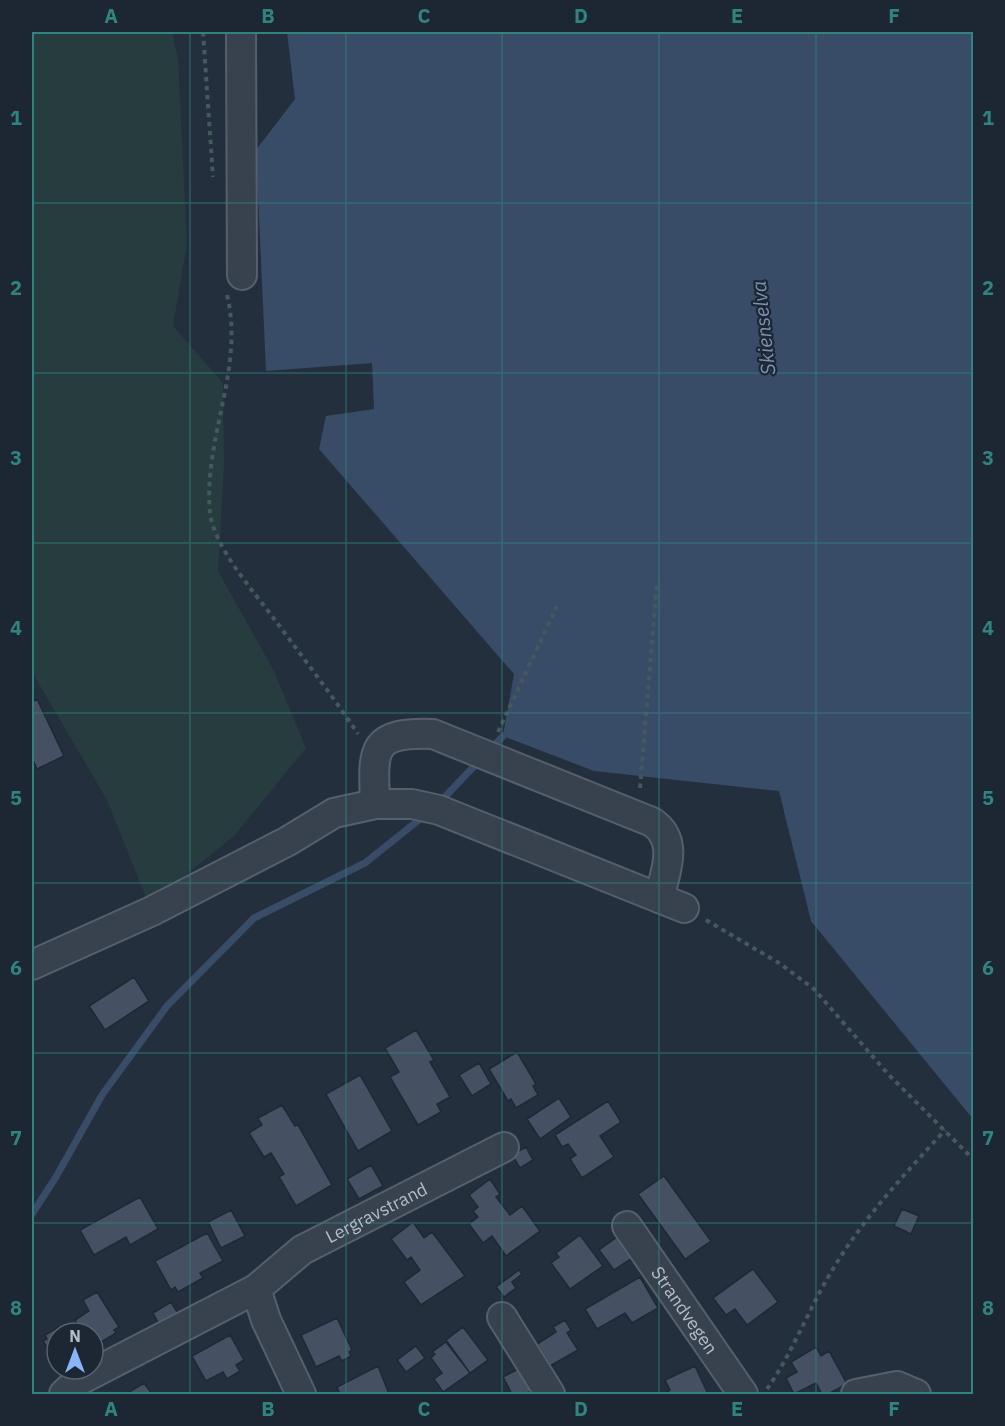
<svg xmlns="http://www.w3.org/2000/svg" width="1005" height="1426" viewBox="0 0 1005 1426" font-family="'IBM Plex Sans',sans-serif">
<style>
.green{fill:#263c3f}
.water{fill:#394c67}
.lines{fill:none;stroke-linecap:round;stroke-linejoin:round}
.stream{stroke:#394c67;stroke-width:7}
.building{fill:#455162;stroke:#1f2835;stroke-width:1.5}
.minor-casing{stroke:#565f6c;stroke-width:32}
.path{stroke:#44595c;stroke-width:4;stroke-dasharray:4.5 4.5;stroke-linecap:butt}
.minor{stroke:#38414e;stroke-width:28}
.grid{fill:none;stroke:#308480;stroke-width:1.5;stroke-opacity:0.55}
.labels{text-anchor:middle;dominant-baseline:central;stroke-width:4.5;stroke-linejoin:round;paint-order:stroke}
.street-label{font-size:18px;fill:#b4bcc9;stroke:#1d2633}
.water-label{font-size:20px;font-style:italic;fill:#7c92b1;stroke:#1d2633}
.neatline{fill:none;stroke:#308480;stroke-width:2}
.grid-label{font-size:20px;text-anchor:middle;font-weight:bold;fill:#308480}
</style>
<rect width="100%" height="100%" fill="#242f3e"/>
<path class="green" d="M32,32H172L178,59L187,244L173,326L223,383L224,465L218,571L274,671L306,748L234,836L149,905L107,800L32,672V389L34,350L32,349Z"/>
<path class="water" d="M287,32H973V1119L811,921L779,791L594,771L503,736L514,674L319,449L326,416L374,409L372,363L266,371L256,150L295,99Z"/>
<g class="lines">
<path class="stream" d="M490,750L503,736
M440,802L480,760
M32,1214L56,1177L102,1095L167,1006L254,918L365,863L425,815"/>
</g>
<path class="building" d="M37,699L64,756L37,769L32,758V702Z
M134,977L149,1001L105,1030L89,1006Z
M416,1030L434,1060L430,1062L450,1097L437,1104L441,1112L418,1125L390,1077L399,1072L385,1048Z
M517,1052L536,1084L533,1086L538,1095L516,1108L511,1099L508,1101L489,1069Z
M479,1063L491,1084L472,1096L459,1075Z
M360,1075L392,1131L358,1151L326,1094Z
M559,1098L571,1117L540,1139L527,1119Z
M608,1101L621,1122L600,1136L614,1157L582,1178L570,1159L576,1155L568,1144L562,1147L555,1135Z
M282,1105L295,1126L298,1125L332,1185L296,1206L279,1177L284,1174L271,1153L264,1157L249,1133L262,1125L258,1118Z
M526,1147L533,1160L520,1168L512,1155Z
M371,1165L383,1186L359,1199L347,1179Z
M664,1176L711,1241L685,1259L638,1194Z
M490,1179L500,1194L496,1197L510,1215L522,1206L540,1231L506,1256L492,1236L483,1243L469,1224L478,1217L473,1211L478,1207L469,1195Z
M140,1197L158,1229L130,1245L126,1237L94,1255L80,1230Z
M902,1209L919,1216L911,1234L894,1226Z
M231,1210L245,1236L221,1248L208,1222Z
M413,1222L424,1238L432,1232L465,1276L421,1305L404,1282L420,1270L411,1257L407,1260L391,1239Z
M207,1233L223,1261L200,1273L203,1278L178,1292L175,1287L171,1290L155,1261Z
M580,1235L603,1266L570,1289L551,1263L559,1257L556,1253Z
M617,1237L632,1258L614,1270L599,1250Z
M753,1269L778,1302L747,1325L735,1309L726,1315L713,1298Z
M519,1270L522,1274L512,1282L516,1288L504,1297L496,1287Z
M640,1277L658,1308L632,1323L625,1313L597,1329L585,1309Z
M97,1292L119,1327L114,1330L116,1333L93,1347V1333H83L75,1320L89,1311L83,1300Z
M171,1302L179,1315L160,1326L153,1313Z
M337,1318L352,1350L349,1352L351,1356L342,1361L339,1356L316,1367L301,1335Z
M565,1320L571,1330L567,1333L578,1350L550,1366L537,1344L556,1332L553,1327Z
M59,1327L61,1330L66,1327L69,1333H57V1363L43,1341L47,1339L45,1335Z
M463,1327L488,1360L470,1373L446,1340Z
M230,1335L244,1360L236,1365L240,1371L227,1379L223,1372L206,1381L192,1356Z
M446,1342L470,1373L443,1392L434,1379L442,1373L431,1358L435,1354L432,1352Z
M416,1346L425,1358L406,1372L397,1360Z
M816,1347L821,1356L829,1351L847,1384L828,1394H822L816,1383L794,1394L786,1378L797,1372L791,1362Z
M378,1366L389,1394H340L337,1387Z
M524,1366L536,1389L525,1394H512L503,1377Z
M695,1366L708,1394H668L667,1392L670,1390L665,1380Z
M144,1383L152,1394H126Z"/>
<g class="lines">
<g class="minor-casing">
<g id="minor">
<path d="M241,32L242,275"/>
<path d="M375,804C373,749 370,732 433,734L652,822C679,840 666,871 659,898"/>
<path d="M32,965L152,911L288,841L334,813L375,804H412L439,810L684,908"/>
<path id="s1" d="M627,1226L743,1394"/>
<path d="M256,1289L266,1320L301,1394"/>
<path d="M502,1317L550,1394"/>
<path id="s2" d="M64,1394L78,1381L256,1289L302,1250L504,1147"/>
<path d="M856,1394L897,1386L916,1394"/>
</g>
</g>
<path class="path" d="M203,32L213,177
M227,295C245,368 203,439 210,512C213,546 254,592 275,620C303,658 332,695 358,734
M498,732L557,606
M640,788L657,581
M706,920L779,963L814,989L888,1074L974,1160
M767,1389C793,1352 809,1308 833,1269C864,1217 905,1174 945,1130"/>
<use href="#minor" class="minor"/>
</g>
<path class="grid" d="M190,32V1394M346,32V1394M502,32V1394M659,32V1394M816,32V1394M32,203H974M32,373H974M32,543H974M32,713H974M32,883H974M32,1053H974M32,1223H974"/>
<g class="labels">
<g class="street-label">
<text stroke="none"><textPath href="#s2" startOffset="363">Lergravstrand</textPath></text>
<text stroke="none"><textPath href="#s1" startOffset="102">Strandvegen</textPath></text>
</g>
<g class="water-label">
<text transform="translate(763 328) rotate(-96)">Skienselva</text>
</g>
</g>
<rect width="1005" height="1426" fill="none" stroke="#1d2633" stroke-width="66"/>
<g transform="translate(75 1351)"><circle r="28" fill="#1d2633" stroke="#59626f" stroke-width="1.5"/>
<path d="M0-4.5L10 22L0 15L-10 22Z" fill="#8ab4f8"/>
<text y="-9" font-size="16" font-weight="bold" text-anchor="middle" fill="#b4bcc9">N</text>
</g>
<rect x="33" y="33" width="939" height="1360" class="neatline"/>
<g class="grid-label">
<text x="111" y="23">A</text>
<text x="268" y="23">B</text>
<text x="424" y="23">C</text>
<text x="581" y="23">D</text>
<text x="737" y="23">E</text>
<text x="894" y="23">F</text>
<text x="16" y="125">1</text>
<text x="988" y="125">1</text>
<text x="16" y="295">2</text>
<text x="988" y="295">2</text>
<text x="16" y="465">3</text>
<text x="988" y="465">3</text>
<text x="16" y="635">4</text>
<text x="988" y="635">4</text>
<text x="16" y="805">5</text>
<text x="988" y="805">5</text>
<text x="16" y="975">6</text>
<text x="988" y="975">6</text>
<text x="16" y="1145">7</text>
<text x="988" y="1145">7</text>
<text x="16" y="1315">8</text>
<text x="988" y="1315">8</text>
<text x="111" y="1416">A</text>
<text x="268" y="1416">B</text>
<text x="424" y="1416">C</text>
<text x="581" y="1416">D</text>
<text x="737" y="1416">E</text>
<text x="894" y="1416">F</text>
</g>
</svg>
